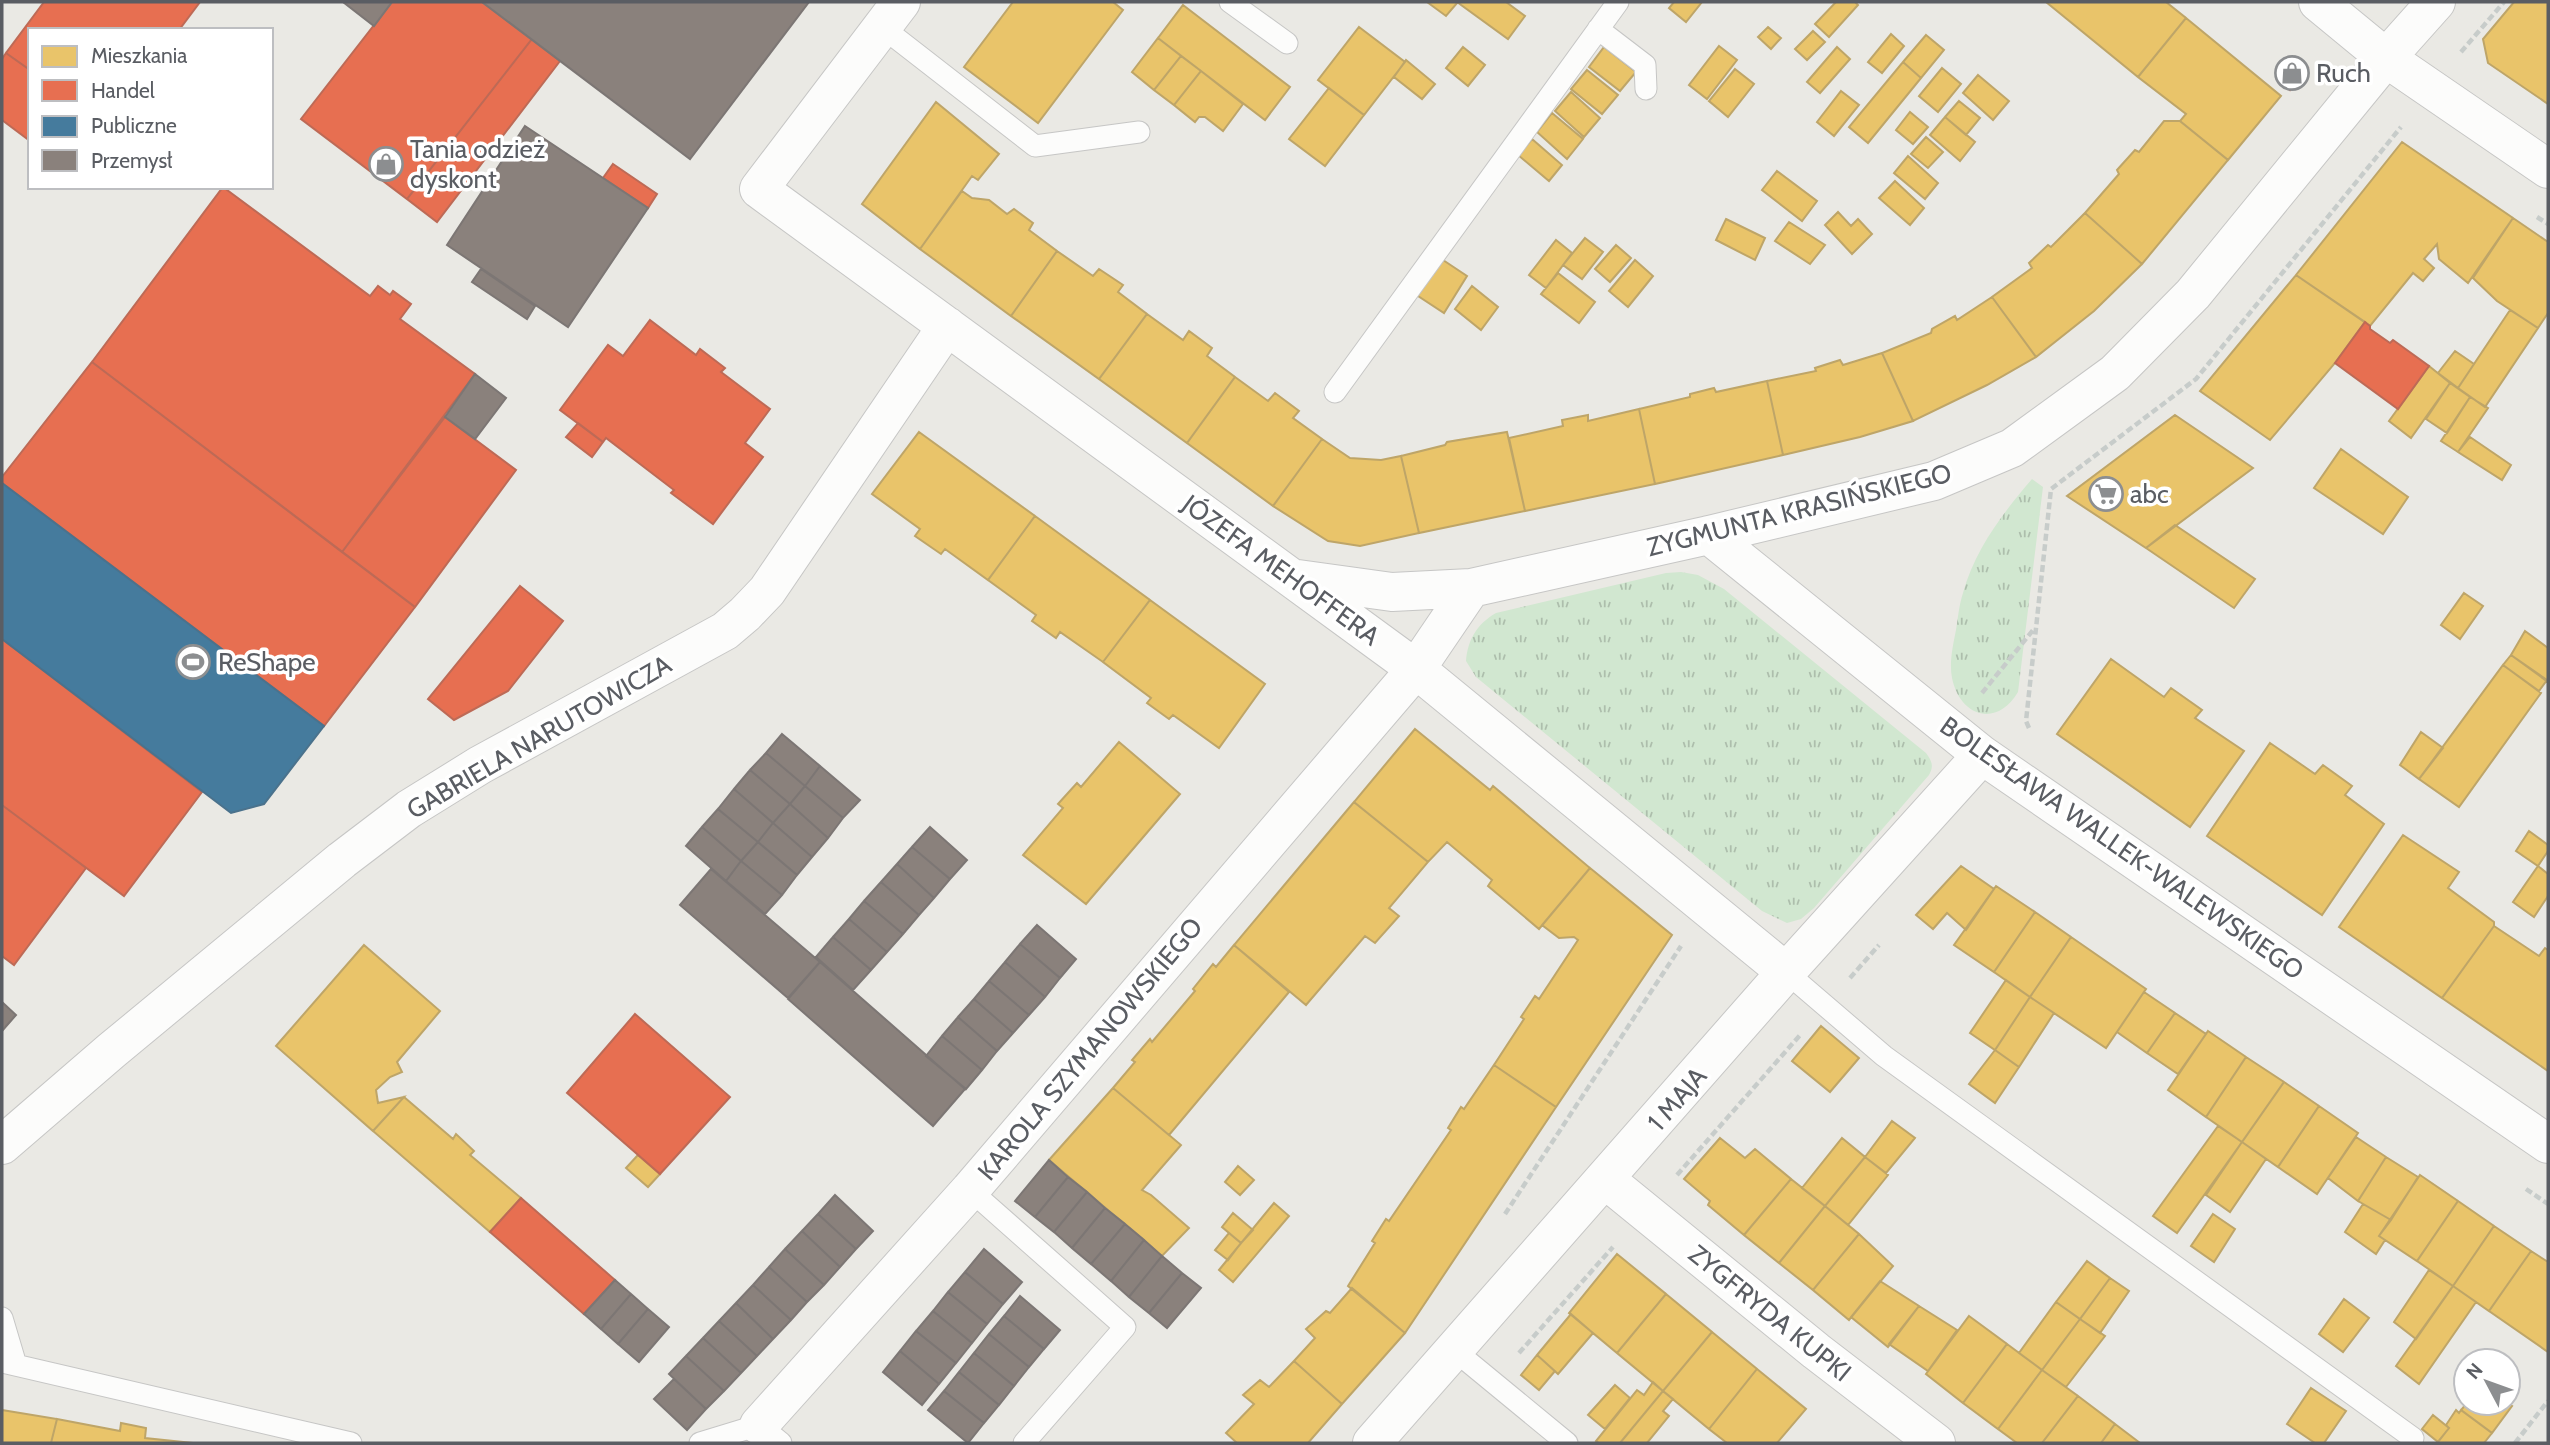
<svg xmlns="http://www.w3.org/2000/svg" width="2550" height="1445" viewBox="0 0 2550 1445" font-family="Cabin,sans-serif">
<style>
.grass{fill:url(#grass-tufts)}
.homes{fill:#e9c46a;stroke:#bea568;stroke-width:2}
.shops{fill:#e76f51;stroke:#bd6a56;stroke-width:2}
.public{fill:#457b9d;stroke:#4b728c;stroke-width:2}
.industry{fill:#8a817c;stroke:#7c7674;stroke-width:2}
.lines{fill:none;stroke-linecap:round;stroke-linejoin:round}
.service-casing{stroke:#c6c6c5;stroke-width:23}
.minor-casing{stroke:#c6c6c5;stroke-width:40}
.path{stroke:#c7ccca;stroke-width:4.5;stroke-dasharray:7 3.5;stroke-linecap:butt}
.service{stroke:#fcfcfb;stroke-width:21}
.minor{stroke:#fcfcfb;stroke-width:38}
.labels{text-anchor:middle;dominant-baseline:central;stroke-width:7;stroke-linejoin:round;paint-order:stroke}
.poi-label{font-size:26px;fill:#5a5d63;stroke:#fff;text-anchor:start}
.street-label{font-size:26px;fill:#5a5d63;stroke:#fff}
</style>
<defs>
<pattern id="grass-tufts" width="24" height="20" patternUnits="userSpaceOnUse" patternTransform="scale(1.75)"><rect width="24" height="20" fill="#d1e7d0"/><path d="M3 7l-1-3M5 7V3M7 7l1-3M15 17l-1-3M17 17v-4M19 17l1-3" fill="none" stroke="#adbeac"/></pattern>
</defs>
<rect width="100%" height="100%" fill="#eae9e4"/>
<path class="grass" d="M2032,479L2043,487L2018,692C1997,728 1960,717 1952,678C1949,663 1953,645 1956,630C1958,618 1959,605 1963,593C1975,549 2003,513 2032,479Z
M1681,572L1698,575L1724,589L1926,753C1932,761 1934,766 1929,775L1814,908L1801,919L1787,923L1762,911L1476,677L1466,661C1468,639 1477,624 1496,613L1666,573Z"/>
<path class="homes" d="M1013,2H1113L1123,10L1038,123L964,67Z
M1427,2H1458L1446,16Z
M1457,2H1506L1525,16L1508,39Z
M1674,2H1702L1686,22L1669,8Z
M1836,2H1855L1858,5L1829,37L1815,24Z
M2046,2H2166L2186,18L2138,77Z
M2514,2H2548V104L2488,63L2483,39Z
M1183,5L1290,87L1265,120L1158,38Z
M2186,18L2281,96L2228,160L2180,121L2186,114L2138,77Z
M1359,27L1405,62L1364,115L1318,80Z
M1768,27L1781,38L1771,49L1758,37Z
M1813,31L1825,42L1807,60L1795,49Z
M1891,34L1904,46L1882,73L1868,62Z
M1926,35L1944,50L1921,78L1903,62Z
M1158,38L1181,56L1154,90L1132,72Z
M1719,46L1737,60L1707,99L1689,85Z
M1463,47L1485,65L1468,86L1446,68Z
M1604,47L1636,72L1620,91L1589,67Z
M1837,47L1850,59L1820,93L1807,82Z
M1181,56L1201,71L1174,105L1154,90Z
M1406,60L1435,84L1422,99L1394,77Z
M1903,62L1921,78L1868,143L1849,127Z
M1942,68L1961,84L1938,112L1919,96Z
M1735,69L1754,84L1728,117L1709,101Z
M1587,70L1618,95L1602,114L1571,89Z
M1201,71L1243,104L1223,131L1205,117H1199L1195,122L1174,105Z
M1978,75L2009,101L1993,120L1963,93Z
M1329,88L1364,115L1325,166L1289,139Z
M1841,91L1859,105L1834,136L1817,122Z
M1571,92L1600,118L1584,137L1555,111Z
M1959,101L1980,118L1966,135L1945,117Z
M936,102L999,154L978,180L972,176L920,249L862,204Z
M1910,112L1928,127L1913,144L1896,130Z
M1552,113L1583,139L1567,159L1537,132Z
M1945,117L1975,142L1960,161L1930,135Z
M2164,121H2180L2228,160L2142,264L2085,213L2119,174L2117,170L2135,150L2139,152Z
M1926,137L1943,152L1928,168L1911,154Z
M1532,139L1562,165L1549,181L1518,155Z
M2402,142L2513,218L2468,283L2439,259L2437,244L2424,259L2434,268L2423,281L2413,273L2370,326L2296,275Z
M1908,156L1938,183L1925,199L1894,173Z
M1777,171L1817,201L1802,221L1762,190Z
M1895,181L1924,208L1910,225L1879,198Z
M962,191L972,198L989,200L1007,214L1014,209L1033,223L1029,230L1057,251L1011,316L920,249Z
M1838,212L1851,226L1858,219L1872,234L1852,254L1825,225Z
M2085,213L2142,264L2094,311L2036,357L1992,297L2032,268L2029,263L2048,245L2051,247Z
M2513,218L2548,242V313L2538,328L2497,301L2473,278Z
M1726,219L1765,238L1755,260L1716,240Z
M1789,222L1825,245L1810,264L1775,241Z
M1585,238L1603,252L1582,279L1563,265Z
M1556,240L1572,253L1546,288L1529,275Z
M1616,245L1631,258L1610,282L1595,269Z
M1057,251L1093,276L1099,269L1123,285L1118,292L1147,314L1099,379L1011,316Z
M1440,258L1467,276L1444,313L1415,294Z
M1635,260L1653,276L1628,307L1609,291Z
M1558,273L1595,302L1579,323L1541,294Z
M2296,275L2365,322L2335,363L2270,440L2200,391Z
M1472,286L1498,307L1481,330L1455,309Z
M1992,297L2036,357L1987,385L1913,421L1882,353L1931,333L1932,329L1955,316L1957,320Z
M2510,310L2538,328L2485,407L2458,388Z
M1147,314L1183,340L1189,331L1212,348L1207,356L1235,377L1187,443L1099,379Z
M2455,351L2474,364L2458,388L2438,373Z
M1882,353L1913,421L1860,437L1783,455L1767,381L1816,371L1815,368L1840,360L1843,365Z
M2429,366L2450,383L2411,438L2389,421Z
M1235,377L1268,401L1275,393L1299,411L1293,418L1322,439L1273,506L1187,443Z
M1767,381L1783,455L1655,484L1639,409L1690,397V394L1714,388L1716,392Z
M2450,383L2470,397L2447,433L2426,419Z
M2470,397L2488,408L2458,452L2441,441Z
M1639,409L1655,484L1525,511L1509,438L1563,426L1562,420L1588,415V421Z
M2175,415L2253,468L2146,548L2067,496Z
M919,432L1035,516L988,580L945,549L941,554L915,536L920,529L872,494Z
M1507,432L1525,511L1419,533L1401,456L1445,445L1447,442Z
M2470,437L2511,465L2502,480L2458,452Z
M1322,439L1350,458L1381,460L1401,456L1419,533L1360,546L1328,541L1273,506Z
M2341,449L2408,497L2383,534L2314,488Z
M1035,516L1150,600L1103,662L1060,632L1056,638L1032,621L1036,615L988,580Z
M2175,525L2255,579L2234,608L2146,548Z
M2464,593L2483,606L2460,639L2441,625Z
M1150,600L1265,684L1219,748L1173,715L1169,719L1147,703L1151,698L1103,662Z
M2525,631L2548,648V682L2511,655Z
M2511,655L2547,680L2539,691L2503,665Z
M2111,659L2164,697L2171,688L2202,710L2195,718L2244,751L2190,827L2057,734Z
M2503,665L2541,693L2459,807L2419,779Z
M1415,729L1490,790L1493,786L1590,868L1539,929L1488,886L1492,880L1447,842L1428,862L1354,802Z
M2421,732L2443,748L2419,779L2400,765Z
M1119,742L1180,794L1086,904L1023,855L1063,808L1058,804L1077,783L1081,787Z
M2270,743L2315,774L2323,765L2352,786L2345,795L2384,824L2322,915L2207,836Z
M1354,802L1428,862L1389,908L1399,916L1375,943L1365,936L1306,1005L1234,945Z
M2529,831L2548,845V851L2538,866L2516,851Z
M2403,835L2459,872L2448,888L2494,922V926L2442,998L2339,927Z
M1961,866L1994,889L1966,930L1947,913L1933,929L1916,915Z
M2538,866L2548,874V896L2534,917L2513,902Z
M1590,868L1672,935L1556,1107L1494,1065L1524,1019L1521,1017L1535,996L1539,999L1578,940L1574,937L1559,938L1542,925Z
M1996,886L2035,912L1994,972L1954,945Z
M2035,912L2071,937L2030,997L1994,972Z
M2494,926L2539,956L2545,948L2548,950V1071L2442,998Z
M2071,937L2146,989L2106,1048L2030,997Z
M364,945L440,1011L397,1062L402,1072L390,1077L376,1090L378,1103L404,1097L373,1131L276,1046Z
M1234,945L1289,992L1169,1135L1113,1088L1135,1062L1132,1060L1150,1039L1152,1042L1195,991L1193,989L1213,964L1216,967Z
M2006,980L2030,997L1995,1050L1970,1033Z
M2144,992L2175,1013L2147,1053L2117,1032Z
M2030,997L2054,1013L2019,1067L1995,1050Z
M2175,1013L2206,1034L2178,1074L2147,1053Z
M1821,1026L1859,1058L1830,1092L1792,1061Z
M2208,1031L2246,1057L2206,1117L2168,1090Z
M1995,1050L2019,1067L1995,1103L1969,1084Z
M2246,1057L2284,1082L2242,1142L2206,1117Z
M1494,1065L1556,1107L1405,1333L1348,1286L1375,1243L1372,1241L1386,1219L1389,1221L1451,1130L1448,1128L1461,1107L1464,1109Z
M2284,1082L2319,1106L2278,1167L2242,1142Z
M1113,1088L1181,1145L1142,1190L1151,1195L1189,1228L1162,1256L1049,1160Z
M404,1097L453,1139L456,1134L474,1151L470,1155L521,1198L490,1232L373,1131Z
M2319,1106L2358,1133L2317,1194L2278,1167Z
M1892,1121L1915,1138L1886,1173L1865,1157Z
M2218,1126L2242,1142L2177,1233L2153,1216Z
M2356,1137L2386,1157L2358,1201L2328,1178Z
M1720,1138L1745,1158L1755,1149L1791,1179L1744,1235L1708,1205L1710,1201L1684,1179Z
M1842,1138L1865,1157L1825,1206L1802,1188Z
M2242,1142L2266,1159L2230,1212L2206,1195Z
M638,1155L660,1174L648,1187L626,1168Z
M1865,1157L1888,1175L1848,1225L1825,1206Z
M2386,1157L2418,1177L2391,1220L2358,1201Z
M1238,1166L1254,1180L1240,1195L1225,1182Z
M2420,1175L2458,1201L2417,1261L2379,1236Z
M1791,1179L1825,1206L1779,1263L1744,1235Z
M2458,1201L2494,1226L2453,1286L2417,1261Z
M1274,1203L1289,1216L1233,1282L1219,1270Z
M2363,1204L2391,1220L2379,1236L2385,1240L2376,1254L2345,1232Z
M1825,1206L1859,1234L1813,1290L1779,1263Z
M1233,1213L1253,1230L1241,1243L1222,1227Z
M2213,1214L2235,1229L2214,1262L2191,1246Z
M2494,1226L2531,1251L2489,1311L2453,1286Z
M1229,1233L1241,1243L1228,1260L1215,1250Z
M1859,1234L1893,1266L1849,1320L1813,1290Z
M2531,1251L2548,1262V1352L2489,1311Z
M1617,1254L1666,1294L1617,1353L1569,1313Z
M2087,1261L2110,1278L2080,1319L2056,1302Z
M2429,1270L2453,1286L2416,1339L2394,1322Z
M2110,1278L2129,1291L2100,1333L2080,1319Z
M1880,1281L1919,1306L1888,1347L1851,1317Z
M2453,1286L2476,1302L2419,1384L2396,1366Z
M1352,1288L1405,1333L1342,1404L1294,1361L1315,1338L1306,1329L1326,1311L1330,1313Z
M1666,1294L1712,1332L1663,1391L1617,1353Z
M2344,1299L2369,1318L2343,1352L2319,1334Z
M2056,1302L2080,1319L2042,1370L2019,1353Z
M1919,1306L1957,1330L1928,1371L1889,1344Z
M1571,1314L1593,1333L1558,1374L1537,1355Z
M1969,1316L2007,1344L1963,1403L1926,1374Z
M2080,1319L2105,1336L2066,1387L2042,1370Z
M1712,1332L1757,1369L1709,1429L1663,1391Z
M2007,1344L2042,1370L1998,1429L1963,1403Z
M1537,1355L1555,1371L1539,1390L1521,1375Z
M1294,1361L1342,1404L1308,1443H1237L1226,1433L1254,1404L1243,1395L1260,1380L1269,1387Z
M1757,1369L1806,1409L1777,1443H1727L1709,1429Z
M2042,1370L2078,1396L2042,1443H2017L1998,1429Z
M1653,1382L1663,1391L1620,1443H1599L1596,1441L1637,1390L1644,1395Z
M1615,1385L1630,1398L1605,1429L1588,1415Z
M2311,1388L2346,1411L2324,1443H2315L2287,1424Z
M1663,1391L1673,1399L1663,1411L1669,1416L1647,1443H1620Z
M2078,1396L2115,1424L2101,1443H2042Z
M2467,1403H2507L2512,1406L2492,1433L2461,1410Z
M2,1410L57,1419L51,1443H2Z
M2456,1410L2459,1413L2461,1410L2492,1433L2484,1443H2437L2449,1428L2446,1425Z
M2433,1415L2449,1428L2438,1442L2422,1429Z
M57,1419L120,1431L121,1423L146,1428L145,1438L193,1443H51Z
M2115,1424L2140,1443H2101Z"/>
<path class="shops" d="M44,2H200L179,30H30V70L6,53Z
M392,2H482L532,39L407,199L301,119Z
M532,39L560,61L437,222L407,199Z
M6,53L30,70V141L2,120V59Z
M2295,57L2308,68L2290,90L2277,79Z
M613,164L657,194L648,208L603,178Z
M223,187L370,296L378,286L390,295L393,291L411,304L400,319L475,374L342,552L92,362Z
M650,320L696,355L700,349L725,368L721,372L770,409L745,443L763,457L713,524L671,493L674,490L606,438L603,442L560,410L608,345L623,356Z
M2365,322L2370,326V329L2390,343L2393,340L2429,366L2398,409L2335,363Z
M92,362L415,607L324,726L2,483V477Z
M445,417L516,470L415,607L342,552Z
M578,423L603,442L592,457L566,437Z
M520,586L563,621L508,691L454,720L428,699Z
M2,639L202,792L124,896L2,805Z
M2,805L86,868L14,965L2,956Z
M635,1014L730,1097L660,1174L567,1093Z
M521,1198L615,1280L584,1314L490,1232Z"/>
<path class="public" d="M2,483L324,726L264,804L231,813L2,639Z"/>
<path class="industry" d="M343,2H392L374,26Z
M482,2H809L690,159Z
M525,126L648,208L568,327L447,245Z
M481,269L535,306L527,319L472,282Z
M475,374L506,398L475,439L445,417Z
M782,734L820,766L805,786L766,753Z
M766,753L805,786L790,804L750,770Z
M820,766L860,800L843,818L805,786Z
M750,770L790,804L773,823L734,789Z
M805,786L843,818L828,838L790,804Z
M734,789L773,823L758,842L718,809Z
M790,804L828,838L812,857L773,823Z
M718,809L758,842L741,861L702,827Z
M773,823L812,857L797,875L758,842Z
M702,827L741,861L726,881L686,846Z
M930,827L967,860L950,879L912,847Z
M758,842L797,875L782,895L741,861Z
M912,847L950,879L934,898L897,864Z
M741,861L782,895L765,914L726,881Z
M897,864L934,898L919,915L881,882Z
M711,869L820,962L788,998L680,905Z
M881,882L919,915L903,934L864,901Z
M864,901L903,934L887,952L849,919Z
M849,919L887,952L871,970L833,937Z
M1037,925L1076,959L1060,978L1020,944Z
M833,937L871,970L853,990L816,957Z
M1020,944L1060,978L1045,997L1005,962Z
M820,962L965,1089L933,1126L788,999Z
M1005,962L1045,997L1029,1015L989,981Z
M989,981L1029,1015L1013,1033L974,999Z
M974,999L1013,1033L997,1051L958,1017Z
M2,1002L16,1015L2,1031Z
M958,1017L997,1051L982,1070L942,1036Z
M942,1036L982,1070L966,1089L926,1056Z
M1049,1160L1068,1177L1035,1217L1015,1201Z
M1068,1177L1087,1192L1054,1232L1035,1217Z
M1087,1192L1105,1208L1072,1248L1054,1232Z
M835,1195L873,1231L856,1249L818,1214Z
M1105,1208L1125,1224L1091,1264L1072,1248Z
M818,1214L856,1249L840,1267L802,1231Z
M1125,1224L1144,1240L1111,1281L1091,1264Z
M802,1231L840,1267L824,1285L785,1249Z
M1144,1240L1162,1256L1129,1297L1111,1281Z
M785,1249L824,1285L807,1302L769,1267Z
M984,1249L1022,1282L1003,1304L965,1272Z
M1162,1256L1182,1273L1149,1313L1129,1297Z
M769,1267L807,1302L791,1320L753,1285Z
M965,1272L1003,1304L987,1324L948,1292Z
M1182,1273L1201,1288L1167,1328L1149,1313Z
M615,1280L631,1294L601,1329L584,1314Z
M753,1285L791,1320L773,1339L736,1303Z
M948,1292L987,1324L972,1343L933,1311Z
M631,1294L648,1309L618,1344L601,1329Z
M1020,1296L1060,1330L1044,1349L1004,1316Z
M736,1303L773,1339L757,1356L719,1321Z
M648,1309L669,1327L639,1362L618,1344Z
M933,1311L972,1343L956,1363L916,1331Z
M1004,1316L1044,1349L1029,1367L989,1334Z
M719,1321L757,1356L741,1373L703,1338Z
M916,1331L956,1363L939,1384L900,1351Z
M989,1334L1029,1367L1014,1386L974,1353Z
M703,1338L741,1373L724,1391L686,1356Z
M900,1351L939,1384L922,1405L883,1372Z
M974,1353L1014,1386L999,1405L959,1372Z
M686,1356L724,1391L706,1409L669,1374Z
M959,1372L999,1405L984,1423L944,1391Z
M674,1379L706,1409L687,1430L654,1399Z
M944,1391L984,1423L968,1443L928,1410Z"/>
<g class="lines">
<g class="service-casing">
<path id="service" d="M1230,2L1287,43
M882,27L1035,146L1139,132
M1598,29L1645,65L1646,89
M1335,392L1618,2
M1786,972L1884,1056L2413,1438
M970,1190L1125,1327L1024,1443
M2,1318L16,1365
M1454,1350L1567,1443
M2,1362L351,1443
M700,1443L759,1425L781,1443"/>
</g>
<g class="minor-casing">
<path id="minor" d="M901,2L759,189L1416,669L1786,972
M2318,2L2386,58L2548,169
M1709,535L1982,755L2548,1144
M1298,579L1392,592L1471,588L1709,535L1934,481L2012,448L2115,373L2193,294L2386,58L2436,2
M2,1145L111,1051L342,860L409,809L480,765L725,631L745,614L767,591L947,326
M1606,1180L1816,1351L1936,1443
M759,1425L970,1190L1416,669L1471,588
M1372,1443L1786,972L1982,755"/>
</g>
<path class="path" d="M2461,52L2504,2
M2537,217L2548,224
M1982,693L2034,629
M2029,728L2026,721L2051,489L2196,379L2401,127
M1850,978L1879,945
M1677,1175L1801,1034
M2526,1189L2548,1204
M1505,1214L1681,946
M1519,1353L1613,1247
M2515,1443L2548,1401"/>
<use href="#service" class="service"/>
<use href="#minor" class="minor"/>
</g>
<defs>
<g id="shop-ring" transform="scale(1.75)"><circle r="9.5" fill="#fff" stroke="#8c8e90" stroke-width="1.5"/><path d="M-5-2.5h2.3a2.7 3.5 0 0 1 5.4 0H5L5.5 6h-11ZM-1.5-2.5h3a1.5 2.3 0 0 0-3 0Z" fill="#8c8e90"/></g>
<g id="supermarket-ring" transform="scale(1.75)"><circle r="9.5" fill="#fff" stroke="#8c8e90" stroke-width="1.5"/><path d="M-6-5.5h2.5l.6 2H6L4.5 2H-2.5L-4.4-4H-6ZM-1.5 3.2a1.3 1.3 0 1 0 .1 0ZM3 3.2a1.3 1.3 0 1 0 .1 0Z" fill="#8c8e90"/></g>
<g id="stadium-ring" transform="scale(1.75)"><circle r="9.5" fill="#fff" stroke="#8c8e90" stroke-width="1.5"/><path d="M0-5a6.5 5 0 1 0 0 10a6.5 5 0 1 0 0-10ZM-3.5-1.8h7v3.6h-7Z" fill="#8c8e90"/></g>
</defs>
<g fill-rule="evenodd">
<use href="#shop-ring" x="2292" y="73"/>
<use href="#shop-ring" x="386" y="164"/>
<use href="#supermarket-ring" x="2106" y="494"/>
<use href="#stadium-ring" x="193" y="662"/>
</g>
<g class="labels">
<g class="poi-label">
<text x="2316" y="73">Ruch</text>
<text x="410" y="149">Tania odzież<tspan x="410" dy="30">dyskont</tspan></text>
<text x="2130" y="494">abc</text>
<text x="218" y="662">ReShape</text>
</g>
<g class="street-label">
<text transform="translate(1799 510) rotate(-14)">ZYGMUNTA KRASIŃSKIEGO</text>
<text transform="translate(1281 570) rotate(36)">JÓZEFA MEHOFFERA</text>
<text transform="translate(539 737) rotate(-30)">GABRIELA NARUTOWICZA</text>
<text transform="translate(2122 848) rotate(35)">BOLESŁAWA WALLEK-WALEWSKIEGO</text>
<text transform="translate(1090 1049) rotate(-50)">KAROLA SZYMANOWSKIEGO</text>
<text transform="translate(1677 1099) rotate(-49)">1 MAJA</text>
<text transform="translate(1770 1313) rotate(39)">ZYGFRYDA KUPKI</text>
</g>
</g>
<rect width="2550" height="1445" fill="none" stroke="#5a5d63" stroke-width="7"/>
<rect x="28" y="28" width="245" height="161" fill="#ffffff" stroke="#bdbec1" stroke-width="2"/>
<rect x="42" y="46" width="35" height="21" fill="#e9c46a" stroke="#bdbec1" stroke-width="2"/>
<text x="91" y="63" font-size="21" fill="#5a5d63">Mieszkania</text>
<rect x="42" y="80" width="35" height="21" fill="#e76f51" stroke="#bdbec1" stroke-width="2"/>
<text x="91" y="98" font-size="21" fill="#5a5d63">Handel</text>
<rect x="42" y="116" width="35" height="21" fill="#457b9d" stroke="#bdbec1" stroke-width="2"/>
<text x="91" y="133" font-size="21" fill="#5a5d63">Publiczne</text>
<rect x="42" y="150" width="35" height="21" fill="#8a817c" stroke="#bdbec1" stroke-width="2"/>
<text x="91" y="168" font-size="21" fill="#5a5d63">Przemysł</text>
<g transform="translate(2487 1382) rotate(311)"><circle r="33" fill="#ffffff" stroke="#bdbec1" stroke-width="2"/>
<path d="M0-5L12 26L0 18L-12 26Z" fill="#8c8e90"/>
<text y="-10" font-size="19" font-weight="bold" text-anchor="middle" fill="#5a5d63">N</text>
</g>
</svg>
